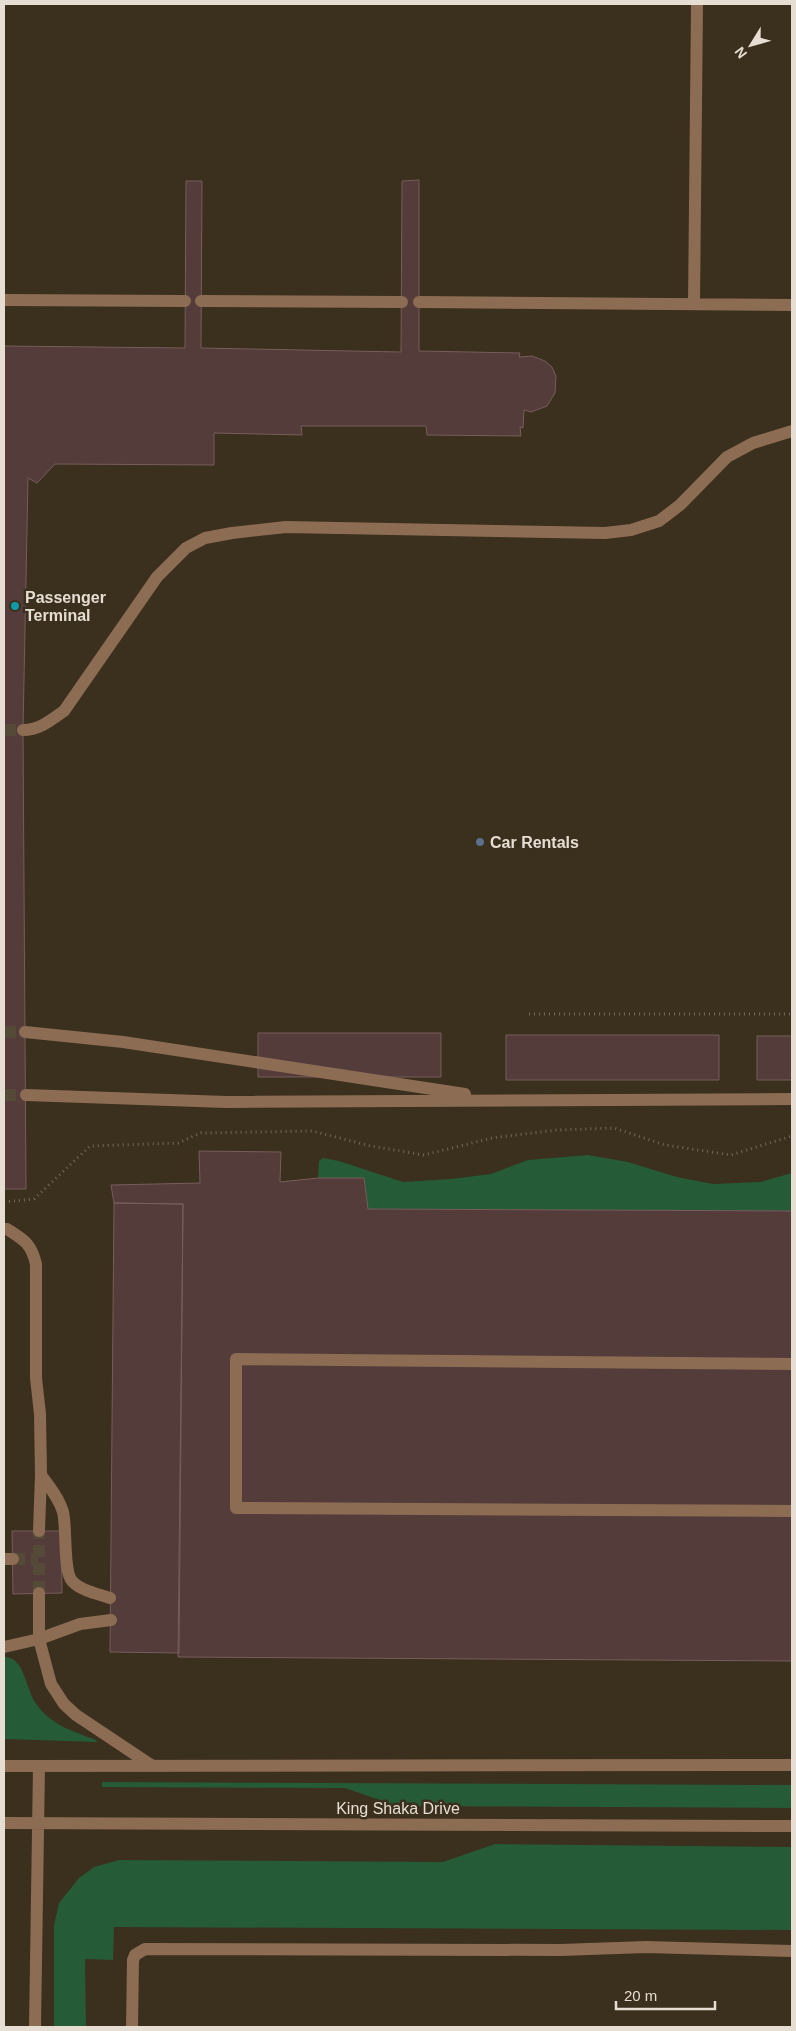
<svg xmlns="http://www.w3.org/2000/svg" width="796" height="2031" viewBox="0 0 796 2031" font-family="Arial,sans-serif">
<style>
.green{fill:#265b38}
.building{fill:#543c3b;stroke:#775d5b}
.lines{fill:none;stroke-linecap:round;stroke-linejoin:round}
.minor-tunnel{stroke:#554938;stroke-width:12;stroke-dasharray:12 6;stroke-linecap:butt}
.path{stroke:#736858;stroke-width:3;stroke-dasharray:1 4;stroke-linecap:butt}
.minor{stroke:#8c6c53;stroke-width:12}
.culture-dot{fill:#0f9aa8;stroke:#3b2f1d;stroke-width:2}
.service-dot{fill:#5c6f8a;stroke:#3b2f1d;stroke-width:2}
.labels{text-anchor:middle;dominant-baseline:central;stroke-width:5;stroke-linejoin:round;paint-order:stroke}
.poi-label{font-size:16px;font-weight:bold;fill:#e6ded3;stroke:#3b2f1d;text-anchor:start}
.street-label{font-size:16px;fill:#e6ded3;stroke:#3b2f1d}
</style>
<rect width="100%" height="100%" fill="#3b2f1d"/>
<path class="green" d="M588,1155L628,1162L677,1177L713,1184L760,1182L792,1173V1211L368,1209L364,1178H318L319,1161L323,1158L339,1161L403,1182L451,1179L491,1174L528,1160Z
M4,1657C24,1656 26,1689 35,1702C49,1724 72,1731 96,1740L97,1742L4,1739Z
M102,1782L792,1785V1808L397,1806L345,1788L102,1787Z
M495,1844L792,1847V1930L114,1927L113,1960L85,1959L86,2027H54V1925L59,1903L79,1878L94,1867L119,1860L443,1862Z"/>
<path class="building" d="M419,180V351L520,353L519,357L532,356L545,361L552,367L556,376L555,393L547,406L531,412L524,410L523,428L520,427L521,436L427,435L426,426H301L302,435L214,433V465L55,464L37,483L28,478L23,730L26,1189H4V346L185,348L186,181H202L201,348L401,352L402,181Z
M258,1033H441V1077H258Z
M506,1035H719V1080H506Z
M757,1036H792V1080H757Z
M199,1151L281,1152L280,1182L318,1178H364L368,1209L792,1211V1661L178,1657L183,1204L114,1203L111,1185L200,1183Z
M114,1203L183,1204L179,1653L110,1652Z
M12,1531H61L62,1593L13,1594Z"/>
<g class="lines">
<path class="minor-tunnel" d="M4,730H23
M4,1032H25
M4,1095H26
M13,1559H38
M39,1593V1531"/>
<path class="path" d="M529,1014H792
M4,1202L34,1199L90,1146L178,1143L201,1133L312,1131L371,1146L424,1155L492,1138L557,1130L614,1128L665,1145L731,1155L792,1136"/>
<path class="minor" d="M4,300L185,301
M201,301L402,302
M419,302L792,305
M694,304L697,4
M23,730C40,730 51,720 64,711L157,577L186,548L205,538L232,533L286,527L605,533L631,530L659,521L680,505L727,457L753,443L792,431
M25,1032L123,1042L465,1094
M26,1095L226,1102L792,1099
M4,1229H7C24,1240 31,1243 36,1264V1378L40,1414L41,1475L39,1531
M792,1364L236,1359V1508L792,1511
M41,1475C49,1486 59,1498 63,1512C67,1528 63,1571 72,1581C81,1591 98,1594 110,1598
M4,1559H13
M39,1593V1639L51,1684L64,1704L76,1715L151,1765
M4,1647L39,1639L80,1624L111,1620
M4,1766L792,1765
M4,1823L792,1826
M35,2027L39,1766
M132,2027L133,1960L135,1955L145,1949L561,1950L646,1947L792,1951"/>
</g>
<circle class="culture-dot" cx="15" cy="606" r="5"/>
<circle class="service-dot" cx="480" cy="842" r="5"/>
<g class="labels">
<g class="poi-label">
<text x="25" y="597">Passenger<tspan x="25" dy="18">Terminal</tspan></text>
<text x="490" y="842">Car Rentals</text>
</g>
<g class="street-label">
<text x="398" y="1808">King Shaka Drive</text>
</g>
</g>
<rect width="796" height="2031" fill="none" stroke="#e6ded3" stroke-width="10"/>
<g transform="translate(751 45) rotate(233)" stroke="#3b2f1d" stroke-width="4" paint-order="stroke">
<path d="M0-4L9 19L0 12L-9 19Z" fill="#e6ded3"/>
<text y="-8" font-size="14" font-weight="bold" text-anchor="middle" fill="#e6ded3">N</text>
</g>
<path d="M616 2001v8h99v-8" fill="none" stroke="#e6ded3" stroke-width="2.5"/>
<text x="624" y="2001" font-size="15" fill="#e6ded3" stroke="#3b2f1d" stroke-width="4" paint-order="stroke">20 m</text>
</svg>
